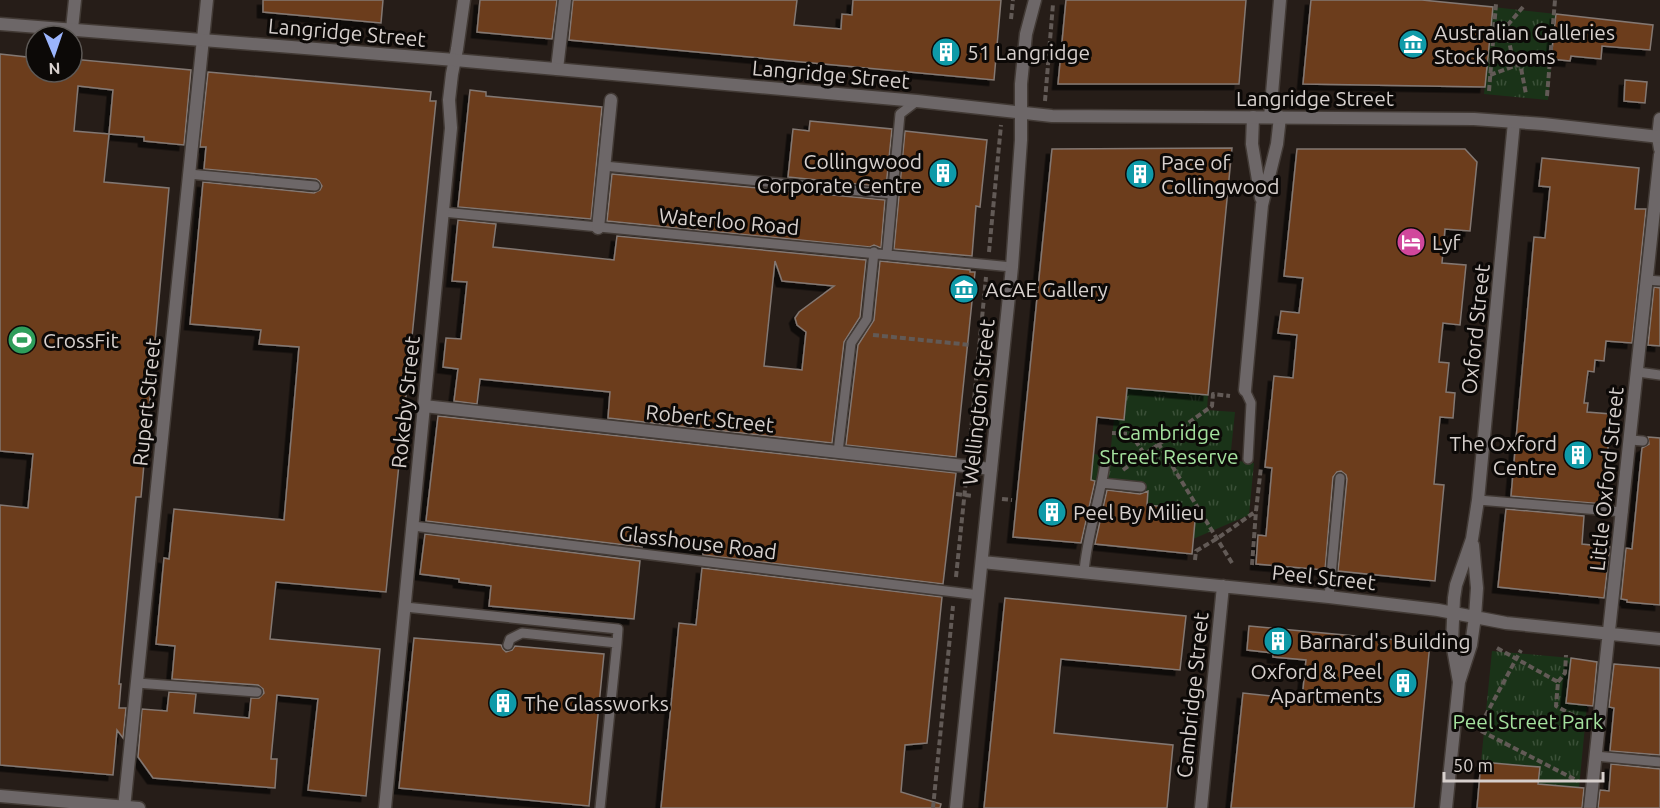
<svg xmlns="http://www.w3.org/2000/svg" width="1660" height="808" viewBox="0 0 1660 808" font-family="Ubuntu,sans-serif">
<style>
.park{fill:url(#park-tufts)}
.building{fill:#6c3c1e;stroke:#837872;stroke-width:1.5;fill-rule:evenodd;filter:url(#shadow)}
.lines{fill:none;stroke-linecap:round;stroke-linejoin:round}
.service-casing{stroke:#423a35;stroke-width:12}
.pedestrian-casing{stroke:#423a35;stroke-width:15}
.minor-casing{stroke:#423a35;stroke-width:15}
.tertiary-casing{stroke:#423a35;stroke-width:15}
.path{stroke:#625a56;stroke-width:4;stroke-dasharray:6 3;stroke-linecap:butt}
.service{stroke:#6d6768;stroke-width:9}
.pedestrian{stroke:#6d6768;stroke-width:12}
.minor{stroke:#6d6768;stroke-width:12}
.tertiary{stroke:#6d6768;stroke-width:12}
.labels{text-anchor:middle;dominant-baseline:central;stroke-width:6;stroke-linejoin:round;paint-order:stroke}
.street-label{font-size:21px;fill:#d7d0cd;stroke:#0c0907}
.poi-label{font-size:21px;fill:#d7d0cd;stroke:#0c0907;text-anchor:start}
.park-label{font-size:21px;fill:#a4e19e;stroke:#0c0907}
</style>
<defs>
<pattern id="park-tufts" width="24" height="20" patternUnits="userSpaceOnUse" patternTransform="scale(1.5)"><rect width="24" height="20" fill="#1a3318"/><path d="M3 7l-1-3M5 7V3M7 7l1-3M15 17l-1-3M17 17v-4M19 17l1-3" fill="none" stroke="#3b5038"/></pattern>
<filter id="shadow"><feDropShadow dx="-5.5" dy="5.5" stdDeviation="0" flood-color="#0009"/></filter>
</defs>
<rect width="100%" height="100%" fill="#261d18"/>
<path class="park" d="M1493,7L1556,14L1548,100L1484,94Z
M1127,388L1208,395L1207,410L1235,412L1230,460L1254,463L1249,515L1193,539L1196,510L1147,505L1148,491L1129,489L1126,492L1091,481L1093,454L1110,456L1114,419L1124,420Z
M1492,651L1571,658L1566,703L1587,705L1579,788L1538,784L1539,767L1481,762Z"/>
<path class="building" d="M263,0H383L381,23L263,12Z
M480,0H557L552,39L477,32Z
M573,0H797L794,25L841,29L842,14L852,15L853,0H1001L994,80L569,40Z
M1066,0H1246L1239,84H1058Z
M1311,0H1422L1493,7L1485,87L1303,84Z
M1556,14L1653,25L1650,50L1602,46L1601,59L1571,56L1570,61L1551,59Z
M0,54L36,58V72H72V59L191,70L184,145L144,141V137L109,134L104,182L169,188L141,497H136L119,684H121L119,708H126L123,738L117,730L113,775L0,765V505L28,508L33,454L0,451ZM78,86L113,90L109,134L74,131Z
M208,72L431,92L430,101H436L386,592L276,582L270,639L380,649L366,796L308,790L318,699L277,695L271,759H277L275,788L153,778L138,757L142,709L167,711L169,692L196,694L194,713L249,718L251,698H259L264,693L263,689L258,685L172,679L175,646L156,644L164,558L169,559L174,509L284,520L299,347L259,344L261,330L190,324L203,182L314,193L320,190L322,186L319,181L316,179L204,169L206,147H200Z
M1625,80L1647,82L1645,103L1624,101Z
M470,90L486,92V96L602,107L591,219L458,207Z
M810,121L892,129L886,187L788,177L793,129L809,131Z
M905,131L987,140L980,207L976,206L972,256L894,249Z
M1232,148L1208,395L1127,388L1124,420L1097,417L1091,480L1095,481L1081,543L1013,537L1052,149Z
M1297,149H1465L1477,162L1470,231L1445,229L1442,263L1466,265L1460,325L1443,323L1439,362L1449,363L1446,392L1455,393L1453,418L1440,417L1434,484L1444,485L1435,581L1338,571L1347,479L1346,475L1341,471L1337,472L1333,477L1325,570L1256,564L1258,535L1266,536L1272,468L1265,467L1274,376L1293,378L1297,335L1278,333L1281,311L1299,313L1303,278L1284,276Z
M1542,158L1639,168L1635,209H1646L1632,343L1606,341L1604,361L1595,360L1594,372L1588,371L1584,403H1588L1587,412L1611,414L1603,504L1511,496L1534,237L1545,238L1550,187L1539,186Z
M612,174L885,200L881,248L874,245L870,247L607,221Z
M458,220L496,224L493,247L614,260L617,236L866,260L860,317L844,342L832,443L608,418L610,392L480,379L477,404L454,401L458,369L443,367L446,338L461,339L467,282L452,281ZM775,261L782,281L834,286L799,312L795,318L797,325L806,332L802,370L764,366Z
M880,261L970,270V272H975L956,457L846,445L858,345L874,320Z
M1654,287L1660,288V346L1648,345Z
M438,416L956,473L943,584L703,555V551L642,544V547L426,521Z
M1648,437L1660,438V605L1627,602V600L1621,599L1626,548L1632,549L1642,448L1649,444Z
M1107,490L1140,494L1148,491L1147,505L1196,510L1192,554L1095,544Z
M1506,509L1584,516L1582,544L1610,547L1604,598L1498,587Z
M425,534L640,561L634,619L489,606L491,586L459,582V579L420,574Z
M702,568L942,597L927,743L905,745L901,792L941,804L940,808H661L679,623L696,625Z
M1005,598L1186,616L1180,670L1061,659L1054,733L1173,745L1167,808H984Z
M1249,626L1430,643L1414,808H1231L1243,693L1302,699L1306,660L1273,657V653L1247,650Z
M414,638L501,645L503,649L506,652L512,650L515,646L604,654L589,806L399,788Z
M1571,658L1597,662L1593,706L1566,703Z
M1614,664L1660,668V755L1610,751L1614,708L1609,707Z
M1481,762L1540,767L1538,784L1584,788L1582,808H1477Z
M1611,764L1660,769V808H1598L1600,790L1609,791Z"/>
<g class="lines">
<g class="service-casing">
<path id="service" d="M604,166L892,194
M189,174L315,186
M443,212L1012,267
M887,253L900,114L917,101
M1647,280L1660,281
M1638,372L1660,375
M1245,390L1251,403L1248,459
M1631,440L1643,441
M838,452L851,343L867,319L874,252
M1102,483L1141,487
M1478,500L1623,512
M413,526L979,595
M1084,572C1087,532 1102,495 1106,455
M1329,597L1340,478
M405,607L618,629L617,643
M508,645L510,639L522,633L617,643L600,808
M137,683L257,692
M1595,756L1660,762"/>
</g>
<g class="pedestrian-casing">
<path id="pedestrian" d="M598,228L611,100"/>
</g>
<g class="minor-casing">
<path id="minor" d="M72,29L75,0
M557,69L565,0
M1253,117L1252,144L1261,198
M1270,117L1280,0
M1660,119L1658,137L1660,149
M1245,390L1262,205L1277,144L1280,117
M424,406L991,469
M982,562L1329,597L1438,610L1506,623L1660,639
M1459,682L1452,643L1454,598L1456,585L1472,539L1478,500L1514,122
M124,808L207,0
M385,808L451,128L449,100L452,74L457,49L464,0
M1201,808L1223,586
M1446,808L1459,682L1471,645L1475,617L1477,588L1473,545
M1590,808L1660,155"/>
</g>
<g class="tertiary-casing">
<path id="tertiary" d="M0,24L455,60L917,101L1052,116L1474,119L1543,124L1660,137
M0,796L139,808
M956,808L1012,267L1021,140V84L1026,34L1035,0"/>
</g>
<path class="path" d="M1523,7L1506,27L1513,60L1521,68L1526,94
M1011,19L1013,0
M1490,75L1550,53
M1489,91L1496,4
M1547,96L1555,0
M1045,101L1053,4
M989,252L1001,125
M873,335L971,345
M1112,433L1131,434L1145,455
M1158,443L1232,563
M969,452L986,277
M1123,470L1212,406L1213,394L1230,396
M956,494L973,496
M1002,499L1012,500
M1195,560L1196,551L1218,538L1256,511
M1252,565L1256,511L1261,467
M956,577L966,480
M1497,648L1558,682L1556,706L1584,721
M1558,682L1565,673L1566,655
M1481,724L1521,650
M1481,731L1578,781
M933,808L953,606"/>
<use href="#service" class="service"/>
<use href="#pedestrian" class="pedestrian"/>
<use href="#minor" class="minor"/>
<use href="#tertiary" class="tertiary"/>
</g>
<defs>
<g id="museum-disc" transform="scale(1.5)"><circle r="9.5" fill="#0f9aa8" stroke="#0c0907"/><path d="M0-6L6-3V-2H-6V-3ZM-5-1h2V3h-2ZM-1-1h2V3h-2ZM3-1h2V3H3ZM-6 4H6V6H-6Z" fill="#fff"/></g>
<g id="building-disc" transform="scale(1.5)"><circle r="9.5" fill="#0f9aa8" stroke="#0c0907"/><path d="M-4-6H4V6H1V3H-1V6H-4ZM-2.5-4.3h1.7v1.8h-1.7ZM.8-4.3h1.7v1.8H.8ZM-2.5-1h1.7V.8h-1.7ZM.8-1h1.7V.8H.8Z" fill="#fff"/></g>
<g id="hotel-disc" transform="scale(1.5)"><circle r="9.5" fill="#d1479c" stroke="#0c0907"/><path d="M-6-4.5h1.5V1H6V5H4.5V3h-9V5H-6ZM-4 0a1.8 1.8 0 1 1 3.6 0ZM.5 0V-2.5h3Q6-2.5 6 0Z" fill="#fff"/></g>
<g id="stadium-disc" transform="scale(1.5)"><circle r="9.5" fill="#2e9e5b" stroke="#0c0907"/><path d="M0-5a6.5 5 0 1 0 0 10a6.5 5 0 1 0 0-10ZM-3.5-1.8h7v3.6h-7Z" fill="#fff"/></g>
</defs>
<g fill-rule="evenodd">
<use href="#museum-disc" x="1413" y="44"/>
<use href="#building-disc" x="946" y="52"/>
<use href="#building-disc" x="943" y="173"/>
<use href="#building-disc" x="1140" y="174"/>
<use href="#hotel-disc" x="1411" y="242"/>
<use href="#museum-disc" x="964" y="289"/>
<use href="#stadium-disc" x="22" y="340"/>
<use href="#building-disc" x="1578" y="455"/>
<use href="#building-disc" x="1052" y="512"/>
<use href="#building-disc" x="1278" y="641"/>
<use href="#building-disc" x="1403" y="683"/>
<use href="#building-disc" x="503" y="703"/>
</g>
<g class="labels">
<g class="street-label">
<text transform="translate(347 32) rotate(5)">Langridge Street</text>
<text transform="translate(831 74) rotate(5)">Langridge Street</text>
<text x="1315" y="98">Langridge Street</text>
<text transform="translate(729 221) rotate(5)">Waterloo Road</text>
<text transform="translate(1475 329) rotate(-84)">Oxford Street</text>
<text transform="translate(146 402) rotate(-84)">Rupert Street</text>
<text transform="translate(405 402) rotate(-84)">Rokeby Street</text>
<text transform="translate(978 402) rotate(-84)">Wellington Street</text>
<text transform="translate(710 418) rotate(6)">Robert Street</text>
<text transform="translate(1606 479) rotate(-84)">Little Oxford Street</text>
<text transform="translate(698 542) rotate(7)">Glasshouse Road</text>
<text transform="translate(1324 577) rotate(6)">Peel Street</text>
<text transform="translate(1192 695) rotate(-84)">Cambridge Street</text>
</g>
<g class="poi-label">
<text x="1434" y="32">Australian Galleries<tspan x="1434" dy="24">Stock Rooms</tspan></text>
<text x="967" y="52">51 Langridge</text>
<text x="922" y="161" text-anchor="end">Collingwood<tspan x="922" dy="24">Corporate Centre</tspan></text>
<text x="1161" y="162">Pace of<tspan x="1161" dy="24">Collingwood</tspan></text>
<text x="1432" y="242">Lyf</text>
<text x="985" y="289">ACAE Gallery</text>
<text x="43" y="340">CrossFit</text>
<text x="1557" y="443" text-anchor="end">The Oxford<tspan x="1557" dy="24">Centre</tspan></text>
<text x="1073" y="512">Peel By Milieu</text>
<text x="1299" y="641">Barnard's Building</text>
<text x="1382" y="671" text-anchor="end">Oxford &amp; Peel<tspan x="1382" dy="24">Apartments</tspan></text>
<text x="524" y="703">The Glassworks</text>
</g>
<g class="park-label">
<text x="1169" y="432">Cambridge<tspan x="1169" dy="24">Street Reserve</tspan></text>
<text x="1528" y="721">Peel Street Park</text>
</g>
</g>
<g transform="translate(54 54) rotate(178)"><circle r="28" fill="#0c0907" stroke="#5d5956" stroke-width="1.5"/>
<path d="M0-4.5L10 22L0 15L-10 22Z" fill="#9bb5fd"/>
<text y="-9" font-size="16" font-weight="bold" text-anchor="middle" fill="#d7d0cd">N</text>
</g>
<path d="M1444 772v9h159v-9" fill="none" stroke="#d7d0cd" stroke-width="3"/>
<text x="1453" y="772" font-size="18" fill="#d7d0cd" stroke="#0c0907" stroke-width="4.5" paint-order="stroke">50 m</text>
</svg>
